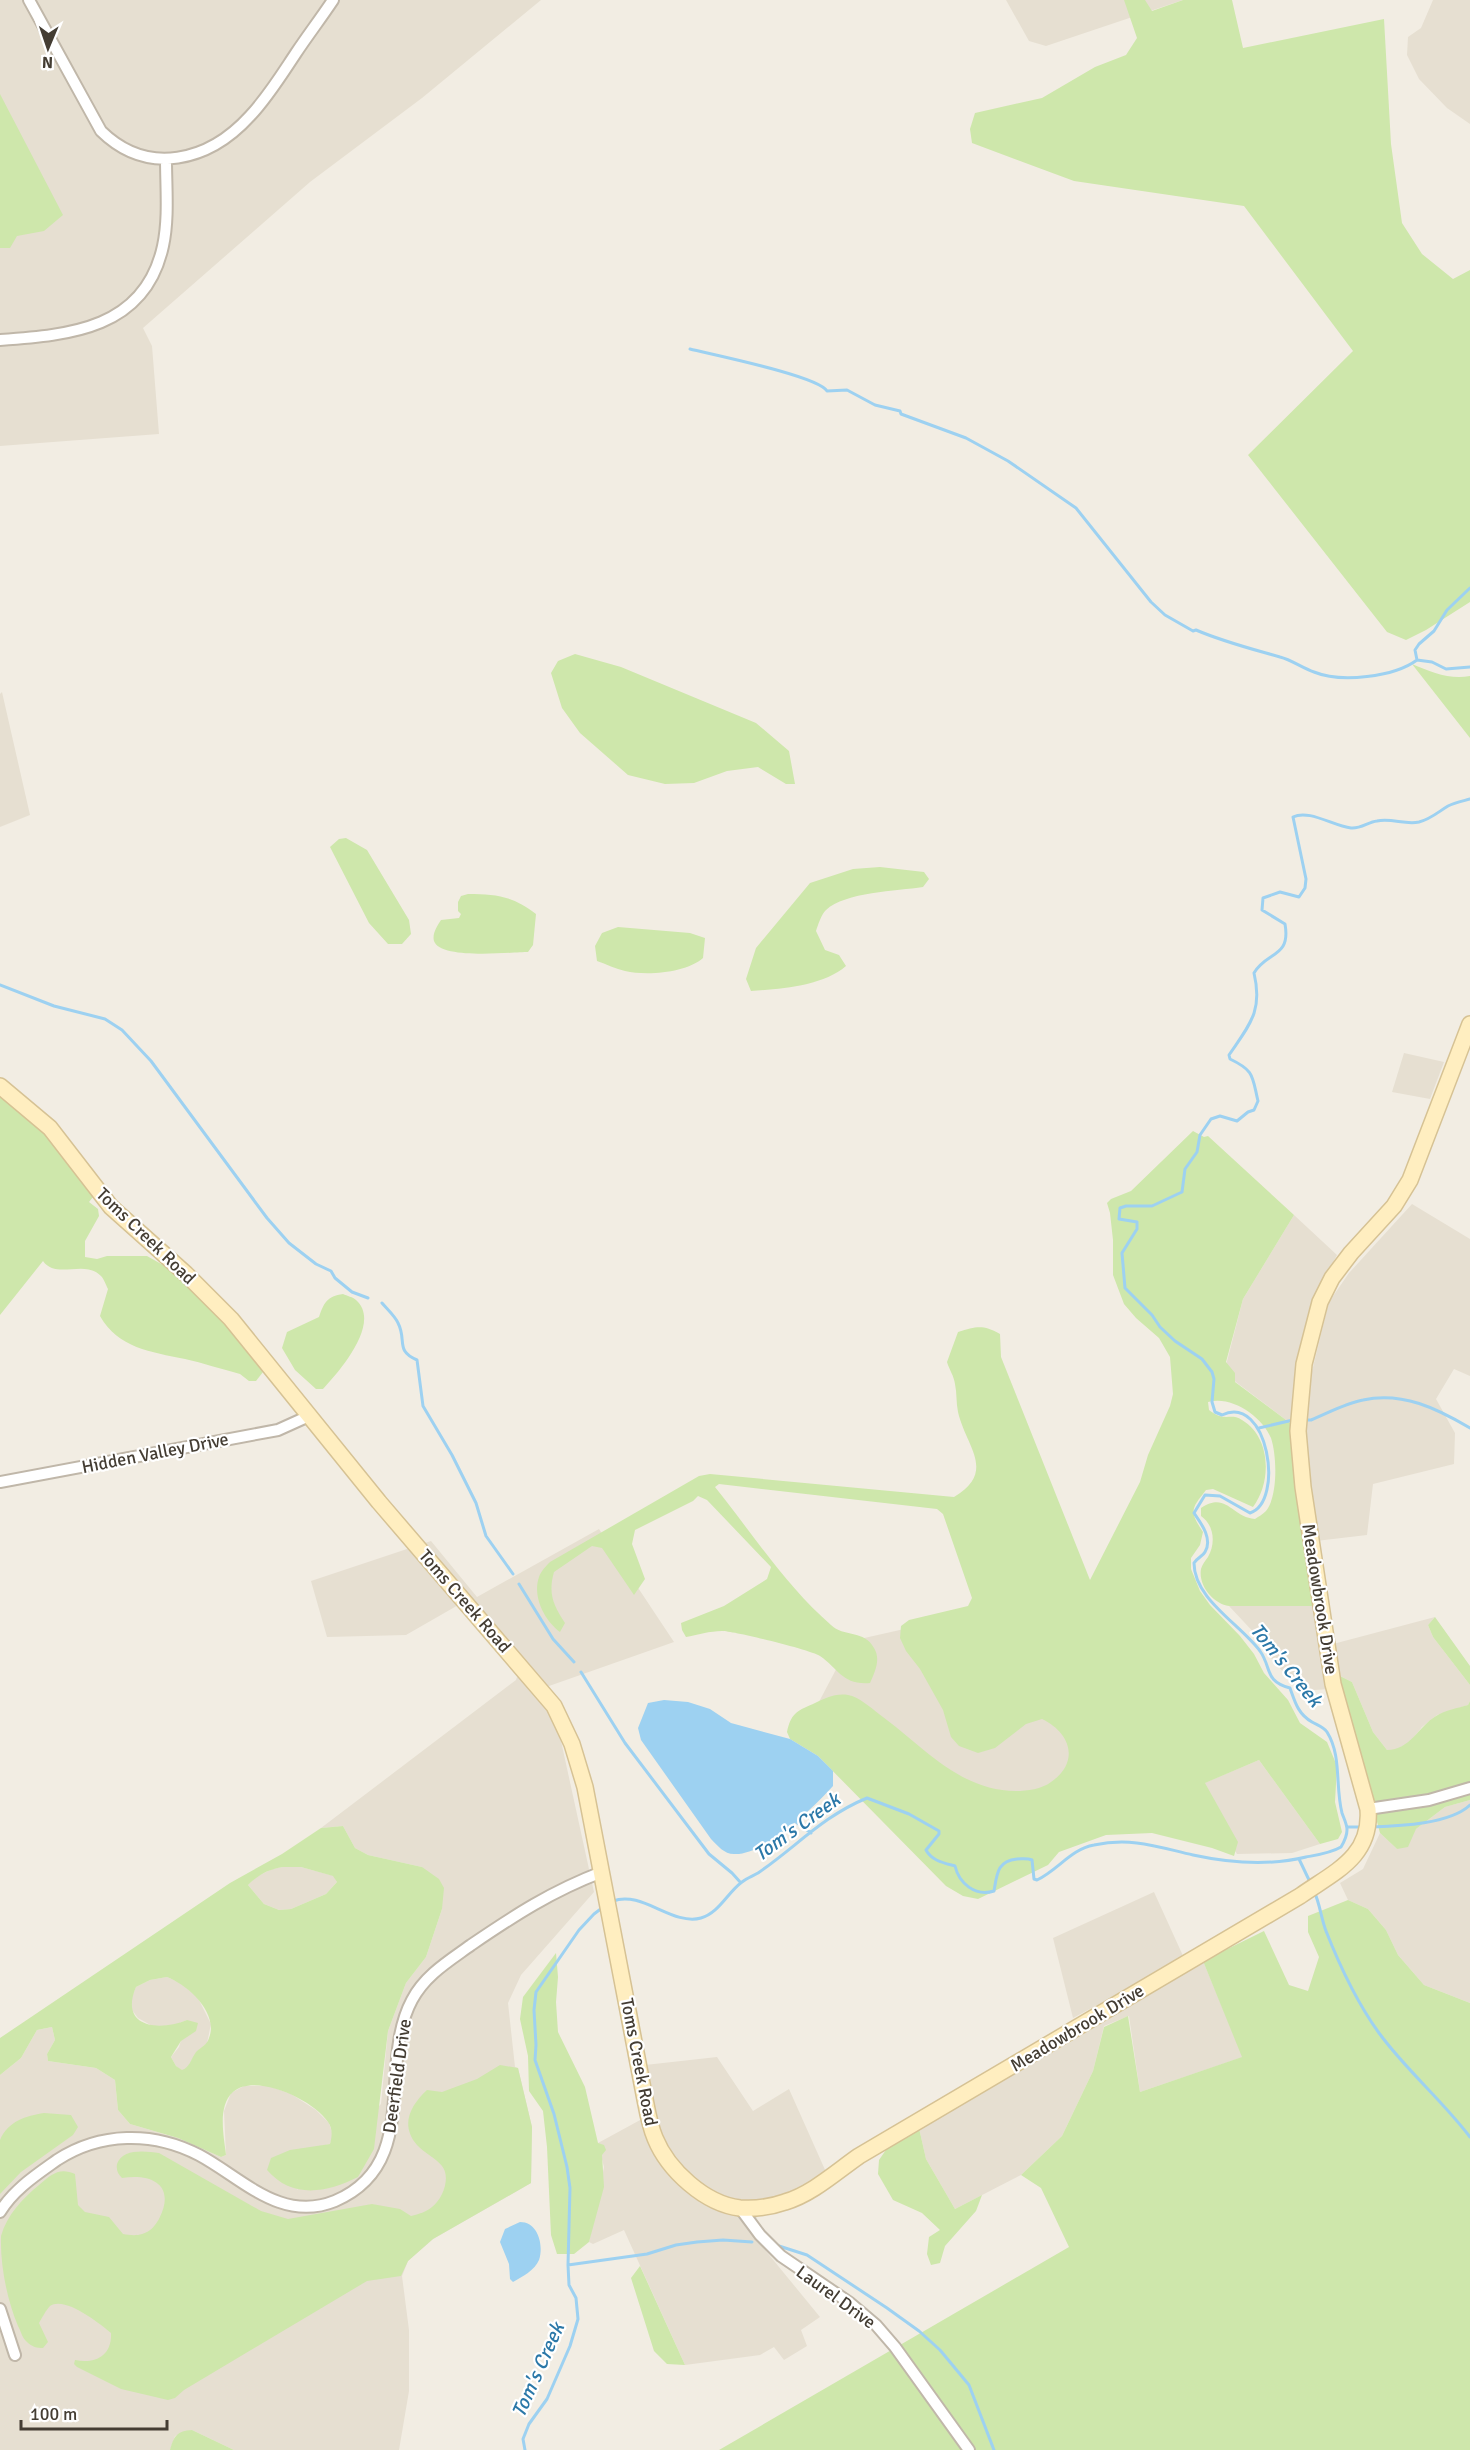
<svg xmlns="http://www.w3.org/2000/svg" width="1470" height="2450" viewBox="0 0 1470 2450" font-family="Signika,sans-serif">
<style>
.residential{fill:#e6dfd1}
.green{fill:#cee7ab;fill-rule:evenodd}
.water{fill:#9dd1f1}
.lines{fill:none;stroke-linecap:round;stroke-linejoin:round}
.stream{stroke:#9dd1f1;stroke-width:3}
.street-casing{stroke:#c0b7a9;stroke-width:14}
.secondary-casing{stroke:#d6c294;stroke-width:18}
.street{stroke:#fff;stroke-width:10}
.secondary{stroke:#ffeec0;stroke-width:15}
.labels{text-anchor:middle;dominant-baseline:central;stroke-width:4.5;stroke-linejoin:round;paint-order:stroke}
.street-label{font-size:18px;fill:#443d33;stroke:#fff}
.water-label{font-size:20px;font-style:italic;fill:#2b78a8;stroke:#fff}
</style>
<rect width="100%" height="100%" fill="#f2ede3"/>
<path class="residential" d="M0,0H541L422,98L310,182L143,328L152,346L159,434L0,446Z
M1006,0H1183L1046,46L1029,41Z
M1433,0H1470V124L1447,108L1419,79L1407,55L1408,37L1421,28Z
M2,692L30,815L0,827V694Z
M1404,1053L1444,1062L1430,1099L1392,1092Z
M1412,1204L1470,1239V1376L1454,1369L1436,1399L1455,1433L1454,1464L1373,1484L1367,1535L1316,1541L1305,1439L1312,1371L1329,1302L1349,1273Z
M1294,1215L1337,1255L1313,1300L1304,1330L1290,1423L1224,1373L1243,1299Z
M599,1529L674,1642L549,1686L594,1892L521,1975L508,2003L515,2067L518,2068L532,2127L531,2183L433,2239L408,2261L402,2276L409,2330V2391L399,2450H234L192,2430L175,2436L170,2450H0V2075L21,2058L37,2030L52,2027L55,2040L47,2054L48,2061L96,2068L115,2080L118,2110L130,2124L178,2138L221,2157L226,2155L224,2111L231,2093L244,2086H269L291,2094L316,2110L329,2123L333,2135L330,2144L317,2147L297,2190L381,2104L388,2031L406,1983L426,1957L442,1909L422,1867L368,1855L355,1848L343,1826L321,1828L516,1680L518,1674L460,1604L406,1635L327,1637L311,1581L431,1541L477,1597Z
M1229,1606H1315L1329,1689L1300,1691L1271,1658L1258,1637Z
M1435,1617L1428,1625L1433,1637L1470,1685V1701L1468,1705L1437,1715L1422,1727L1410,1742L1396,1750H1387L1373,1732L1352,1682L1338,1675L1333,1644Z
M922,1625L1069,1700L1088,1796L967,1811L811,1717L851,1641Z
M1259,1760L1320,1844L1292,1853L1237,1854L1197,1786Z
M1470,1800V2003L1424,1985L1398,1955L1386,1930L1368,1909L1348,1900L1340,1883L1363,1869L1380,1833L1397,1849L1416,1829L1445,1807Z
M283,1867H301L334,1876L337,1882L326,1894L291,1909L279,1910L264,1904L248,1885L256,1877L272,1869Z
M1154,1892L1184,1958L1073,2018L1053,1938Z
M1203,1961L1243,2057L1140,2092L1129,2016L1104,2026L1093,2071L1062,2136L1021,2175L955,2209L926,2159L919,2128Z
M167,1977L181,1983L198,1998L211,2024L207,2043L197,2052L187,2068L182,2071L176,2066L171,2057L179,2047L187,2020L175,2025L154,2027L138,2018L132,2010L130,2001L136,1987L150,1980Z
M717,2057L753,2111L789,2089L826,2172L760,2214L747,2228L820,2317L801,2330L807,2346L784,2360L774,2347L760,2355L685,2365L624,2230L593,2244L589,2242L604,2167L598,2143L653,2113L645,2065Z"/>
<path class="green" d="M1124,0H1145L1152,11L1183,0H1232L1243,48L1384,19L1391,144L1402,223L1422,254L1453,279L1470,270V602L1426,630L1406,640L1387,632L1248,455L1353,351L1244,206L1074,181L972,143L970,129L975,113L1042,98L1095,67L1126,55L1137,38Z
M0,94L63,215L44,231L17,236L10,248H0Z
M575,654L621,667L756,723L789,751L795,784H786L758,767L727,771L694,783L665,784L628,775L580,733L562,708L551,673L558,661Z
M1412,664C1431,672 1450,680 1470,676V738Z
M346,838L367,850L409,920L411,934L402,944H388L369,923L330,847L339,839Z
M880,867L924,872L929,879L923,887C897,891 845,892 826,910C821,915 818,925 816,931L825,950L839,955L846,966C823,986 781,989 751,991L746,979L756,948L810,883L853,869Z
M468,894C496,894 513,896 536,914L533,945L528,952C511,952 440,960 434,941C432,934 437,926 441,920L459,918L461,914L458,911V902L461,896Z
M618,927L690,933L705,938L703,958C686,973 647,976 625,971C616,969 606,964 597,961L595,946L602,933Z
M0,1095L41,1128L93,1197L89,1202L98,1209L99,1216L85,1241V1257L97,1259L107,1256H147L163,1265L207,1302L254,1354L263,1372L256,1381H249L240,1374C221,1369 203,1363 185,1359C151,1352 118,1348 100,1316L108,1289C106,1285 104,1279 101,1276C85,1259 56,1280 43,1261L0,1315Z
M1193,1131L1204,1137L1208,1136L1294,1215L1243,1299L1226,1362L1235,1373V1382L1290,1423L1294,1476L1315,1606H1229C1214,1604 1198,1586 1201,1569C1202,1565 1205,1561 1208,1557C1216,1543 1214,1525 1201,1516V1508C1227,1491 1231,1517 1255,1519C1258,1517 1263,1514 1266,1511C1278,1496 1277,1456 1271,1438C1262,1416 1231,1395 1208,1402L1209,1410C1225,1423 1230,1412 1242,1420C1271,1437 1272,1482 1253,1507L1213,1489L1206,1490C1191,1509 1189,1511 1203,1532L1200,1545L1191,1558V1569L1200,1591L1210,1605L1240,1636L1254,1654L1264,1673L1288,1700L1300,1723L1327,1742L1337,1766L1335,1802L1342,1832L1338,1839L1320,1844L1259,1760L1205,1783L1238,1842L1234,1856L1212,1848L1152,1833L1106,1835L1059,1852L1048,1865L978,1899L963,1896L946,1886L818,1756L790,1739L787,1732C791,1714 796,1711 813,1704C824,1699 835,1693 848,1695C859,1697 870,1707 879,1714C922,1745 959,1791 1016,1791C1027,1791 1042,1789 1051,1782C1080,1762 1071,1733 1042,1719L1026,1724L995,1748L978,1753L959,1746L951,1737L943,1710L920,1669L906,1651L900,1638L901,1626L909,1620L968,1606L972,1598L943,1514L937,1509L719,1484L715,1487C752,1533 786,1586 831,1625C843,1637 865,1630 874,1648C881,1659 875,1672 870,1683C842,1685 839,1669 820,1656C811,1650 734,1631 722,1631C710,1631 697,1635 686,1637L682,1630L681,1623L724,1606L767,1579L771,1567L707,1500L698,1496L693,1501L635,1530L632,1544L645,1579L634,1595L602,1548L592,1546L554,1572C548,1593 553,1605 565,1623L560,1632C545,1621 532,1597 539,1577C541,1571 546,1566 550,1562L699,1476L710,1474L954,1497C997,1471 966,1447 958,1412C956,1403 957,1393 955,1384C954,1376 949,1369 947,1362L958,1332C976,1327 982,1324 1000,1334L1001,1357L1090,1580L1140,1482L1148,1455L1170,1406L1173,1394L1170,1357L1159,1338L1136,1318L1124,1304L1113,1275V1240L1110,1213L1107,1203L1111,1199L1131,1191Z
M343,1294C347,1296 353,1297 356,1300C382,1323 339,1372 323,1389H316L295,1370L282,1348L287,1332L319,1317C324,1303 327,1296 343,1294Z
M1435,1617L1470,1666V1685L1433,1637L1428,1625Z
M1338,1675L1352,1682L1373,1732L1387,1750C1410,1750 1418,1727 1436,1716C1445,1710 1458,1708 1468,1705L1470,1701V1800L1445,1807L1416,1829L1408,1847L1397,1849L1380,1833Z
M343,1826L355,1848L368,1855L422,1867L439,1879L444,1888L442,1909L426,1957L406,1983L388,2031L374,2149L358,2177C326,2193 292,2199 267,2170L271,2158L290,2150L330,2144C332,2137 333,2129 328,2122C314,2100 255,2072 233,2092C217,2106 224,2137 226,2155L221,2157L178,2138L130,2124L118,2110L115,2080L96,2068L48,2061L47,2054L55,2040L52,2027L37,2030L21,2058L0,2075V2038L230,1883L282,1854L321,1828ZM283,1867H301L333,1876L337,1882L326,1894L291,1909L279,1910L264,1904L248,1885C258,1875 269,1869 283,1867ZM167,1977C188,1985 219,2013 209,2038C207,2045 201,2047 196,2052C191,2059 190,2067 182,2070L176,2066L171,2057L181,2041L196,2031L198,2023L187,2020C158,2032 119,2027 136,1987L150,1980Z
M1348,1900L1368,1909L1386,1930L1398,1955L1424,1985L1470,2003V2450H719L1069,2247L1041,2188L1021,2175L1062,2136L1093,2071L1104,2027L1128,2016L1140,2092L1242,2057L1203,1961L1264,1931L1289,1985L1308,1991L1319,1957L1308,1932V1916Z
M556,1953L558,1977L556,2002L558,2032L585,2087L598,2143L604,2145L606,2150L602,2155L604,2187L589,2242L574,2254H557L551,2235L547,2147L543,2111L529,2091L528,2056L520,2019L523,1997Z
M500,2065L518,2068L532,2127L531,2183L433,2239L408,2261L401,2276L367,2281L184,2390L175,2398L168,2400L121,2389L77,2367L74,2364L75,2360C95,2364 112,2356 111,2333C99,2323 65,2296 50,2306C46,2310 42,2318 39,2323L48,2342L43,2348C37,2348 32,2347 27,2342C22,2338 21,2331 18,2326C7,2300 0,2265 1,2236C7,2215 22,2199 39,2185C51,2175 59,2167 75,2174L78,2205L85,2212L109,2217L123,2234C129,2235 136,2236 142,2234C150,2232 155,2226 159,2219C176,2186 153,2173 122,2178C118,2174 116,2170 117,2164C122,2148 146,2151 159,2153L261,2211L288,2219L372,2204L400,2209L411,2216C419,2214 426,2212 432,2207C443,2199 451,2177 442,2166C436,2158 424,2153 417,2145C400,2125 410,2106 427,2090L442,2092L477,2079Z
M44,2113L71,2115L78,2127L73,2135L21,2172L0,2194V2140C8,2121 26,2116 44,2113Z
M919,2128L926,2159L955,2209L982,2195L976,2211L945,2246L940,2263L931,2265L927,2254L929,2237L940,2230L922,2213L893,2200L878,2174L879,2160L890,2144Z
M640,2266L685,2365L667,2364L654,2351L631,2278Z
M192,2430L234,2450H170C174,2436 177,2431 192,2430Z"/>
<path class="water" d="M664,1700L688,1702L710,1709L731,1723L790,1739L818,1756L833,1771V1786C814,1807 764,1856 734,1854C724,1854 718,1846 711,1839L641,1740L638,1728L648,1703Z
M520,2222C538,2222 544,2245 539,2260C535,2270 522,2277 513,2282L510,2279L509,2264L500,2242L505,2229Z"/>
<g class="lines">
<path class="stream" d="M690,349C714,355 818,376 827,391L847,390L875,405L900,411L901,414L966,438L1008,461L1076,508L1151,602L1165,615L1193,631L1196,630C1224,642 1252,649 1280,657C1292,660 1302,668 1314,672C1341,683 1394,677 1417,660
M1470,588L1447,610L1434,631L1419,644L1415,650L1417,660L1432,662L1446,669L1470,667
M0,985L54,1006L105,1019L122,1030L151,1061L267,1218L289,1243L316,1264L331,1271L335,1278L352,1292L368,1298
M382,1303C387,1309 395,1316 398,1323C407,1340 395,1351 417,1360L423,1406L452,1455L476,1503L486,1536L513,1574
M1303,1420H1311C1328,1413 1346,1403 1363,1400C1402,1391 1438,1409 1470,1428
M1259,1428L1293,1420
M519,1584L553,1639L574,1662
M581,1672L625,1743L709,1854L732,1873L741,1883
M796,1822L811,1833
M1348,1827H1362
M1372,1827C1400,1826 1450,1824 1470,1805
M1299,1859L1310,1882
M1314,1891C1320,1904 1321,1918 1326,1931C1339,1964 1358,2004 1379,2033C1406,2070 1442,2100 1470,2137
M613,1901C642,1890 672,1926 701,1918C719,1913 728,1892 742,1882C747,1878 753,1876 758,1873C796,1847 823,1816 867,1798L909,1814L939,1831V1834L926,1850C932,1861 944,1863 955,1866C959,1883 975,1897 994,1891C997,1874 997,1861 1017,1859C1023,1859 1027,1858 1032,1860L1034,1879L1037,1880C1058,1870 1071,1849 1094,1845C1132,1837 1158,1847 1193,1855C1230,1863 1269,1866 1306,1857C1317,1855 1331,1853 1341,1847C1344,1842 1347,1837 1347,1830C1347,1824 1344,1819 1342,1813C1335,1786 1342,1756 1327,1732C1323,1726 1317,1725 1312,1722C1298,1714 1295,1702 1290,1688C1264,1681 1272,1668 1260,1651C1240,1624 1194,1599 1194,1563C1197,1558 1203,1556 1205,1552C1213,1539 1201,1523 1194,1513L1205,1495L1220,1496L1250,1513C1285,1502 1268,1393 1222,1415L1215,1412L1212,1402L1214,1379L1212,1372L1202,1359L1175,1341L1160,1327L1152,1315L1125,1288L1122,1253L1137,1229V1222L1119,1219L1120,1208L1126,1206H1152L1182,1192L1185,1169L1197,1152L1200,1135L1211,1119L1220,1116L1237,1121L1248,1112L1254,1110L1258,1101C1252,1076 1255,1071 1230,1059L1229,1055C1250,1024 1263,1011 1254,973C1267,951 1291,958 1285,924L1262,910L1263,898L1280,892L1299,897L1305,888L1306,879L1293,817C1309,809 1333,826 1351,828C1361,829 1368,822 1377,821C1392,818 1405,825 1419,822C1431,819 1438,812 1448,806C1454,803 1463,801 1470,799
M779,2246L807,2255L887,2308L919,2331L940,2350L969,2385L994,2450
M568,2265L647,2254L676,2245L697,2242L723,2240L752,2242
M525,2450L523,2439L529,2424L547,2399L570,2346L578,2319L576,2298L569,2285L568,2265L570,2188L567,2167L554,2114L535,2060L536,2045L534,2010L536,1992L579,1930L594,1914L602,1908"/>
<g class="street-casing">
<path id="street" d="M29,0L101,131C148,177 209,161 250,116C268,97 282,74 296,53C308,35 321,18 333,0
M0,340C70,335 145,329 163,246C169,218 166,188 166,159
M0,1482L278,1430L309,1416
M1368,1809L1429,1800L1470,1788
M740,2208L760,2235L781,2256L850,2303L876,2325L895,2347L969,2450
M0,2212C13,2190 36,2175 57,2160C100,2132 153,2131 199,2155C242,2178 281,2223 335,2201C422,2164 377,2065 412,2000C425,1975 449,1961 471,1945C515,1915 552,1891 602,1872
M0,2309L15,2355"/>
</g>
<g class="secondary-casing">
<path id="secondary" d="M0,1086L50,1128L111,1207L186,1274L231,1319L379,1502L554,1706L572,1744L585,1787L644,2094C647,2109 649,2124 655,2138C668,2170 705,2204 740,2208C755,2209 771,2207 785,2202C812,2194 836,2172 859,2156L1300,1896C1334,1872 1372,1857 1368,1809L1333,1684L1303,1487L1298,1431L1304,1364L1320,1302L1332,1278L1351,1253L1394,1206L1410,1180L1470,1024"/>
</g>
<use href="#street" class="street"/>
<use href="#secondary" class="secondary"/>
</g>
<g class="labels">
<g class="street-label">
<text transform="translate(146 1236) rotate(44)">Toms Creek Road</text>
<text transform="translate(155 1453) rotate(-11)">Hidden Valley Drive</text>
<text transform="translate(1320 1599) rotate(81)">Meadowbrook Drive</text>
<text transform="translate(465 1601) rotate(49)">Toms Creek Road</text>
<text transform="translate(1077 2028) rotate(-31)">Meadowbrook Drive</text>
<text transform="translate(639 2062) rotate(79)">Toms Creek Road</text>
<text transform="translate(397 2076) rotate(-82)">Deerfield Drive</text>
<text transform="translate(836 2297) rotate(36)">Laurel Drive</text>
</g>
<g class="water-label">
<text transform="translate(1286 1665) rotate(51)">Tom's Creek</text>
<text transform="translate(797 1827) rotate(-36)">Tom's Creek</text>
<text transform="translate(538 2370) rotate(-66)">Tom's Creek</text>
</g>
</g>
<g transform="translate(48 48) rotate(182)" stroke="#ffffff" stroke-width="4.5" paint-order="stroke">
<path d="M0-4.5L10 22L0 15L-10 22Z" fill="#443d33"/>
<text y="-9" font-size="16" font-weight="bold" text-anchor="middle" fill="#443d33">N</text>
</g>
<path d="M21 2420v9h146v-9" fill="none" stroke="#443d33" stroke-width="3"/>
<text x="30" y="2420" font-size="18" fill="#443d33" stroke="#ffffff" stroke-width="4.5" paint-order="stroke">100 m</text>
</svg>
